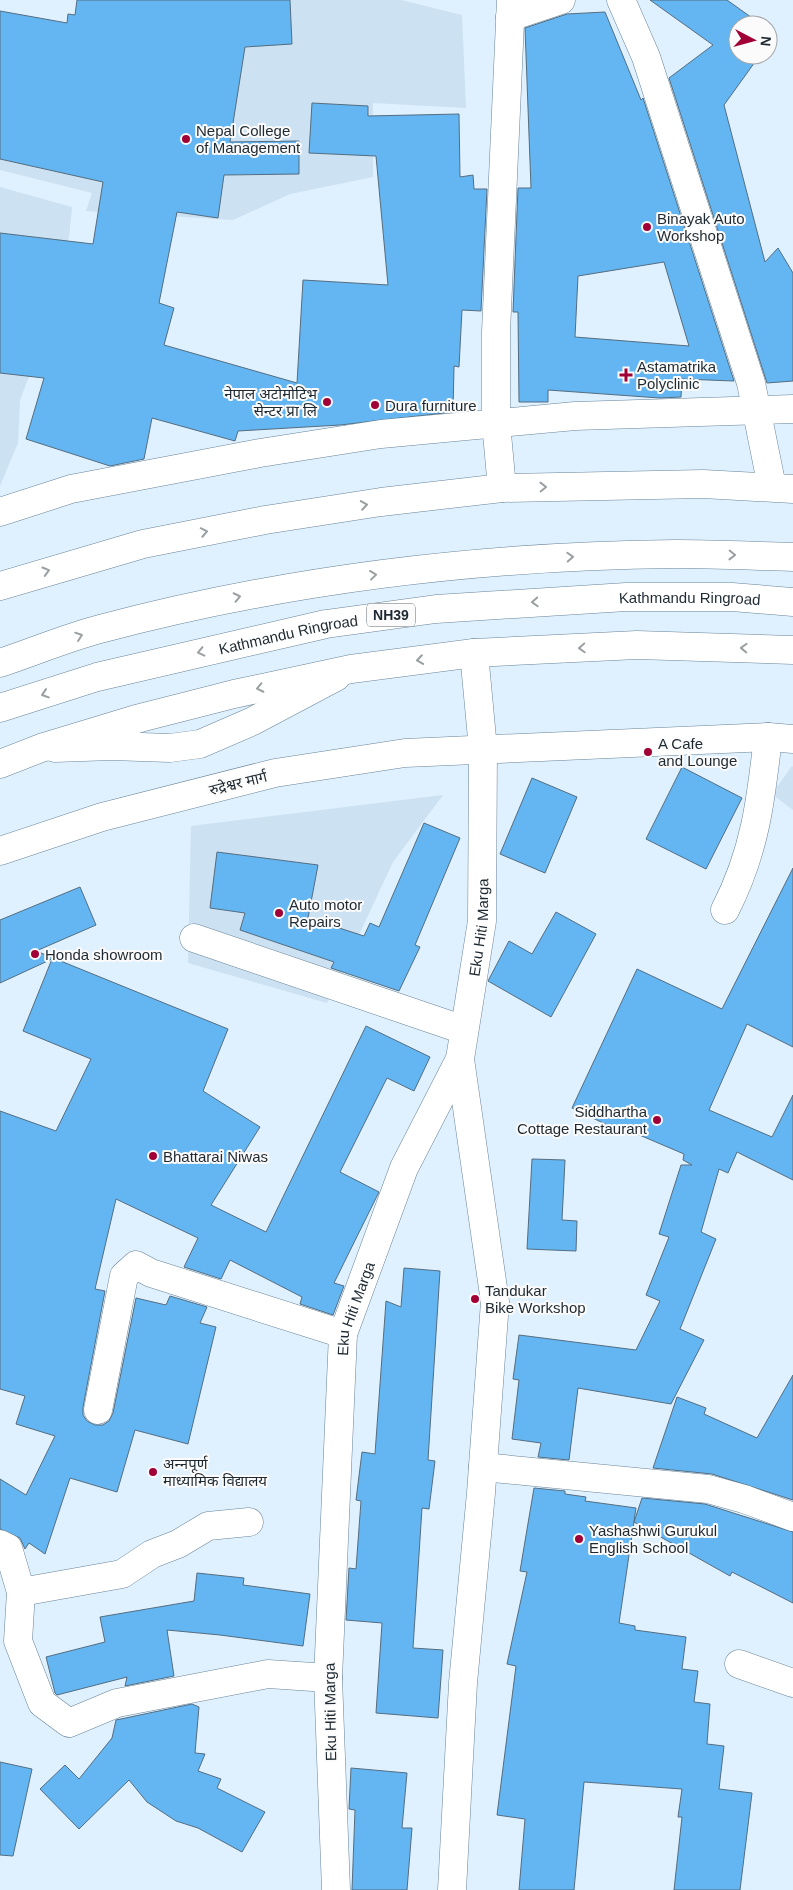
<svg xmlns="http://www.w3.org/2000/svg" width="793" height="1890" viewBox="0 0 793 1890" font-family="Helvetica,'Noto Sans Devanagari',sans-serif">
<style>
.built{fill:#cce1f1}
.building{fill:#63b6f2;stroke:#546d81;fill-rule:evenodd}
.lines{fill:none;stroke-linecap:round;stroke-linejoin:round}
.minor-casing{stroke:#698498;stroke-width:29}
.major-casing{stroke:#698498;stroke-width:29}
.highway-casing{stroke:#698498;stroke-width:29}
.minor{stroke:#fff;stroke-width:28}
.major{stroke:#fff;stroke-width:28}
.highway{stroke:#fff;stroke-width:28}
.oneway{stroke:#9a9fa2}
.poi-dot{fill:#a10036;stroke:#fbfbfb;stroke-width:2}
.labels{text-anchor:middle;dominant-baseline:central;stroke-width:4;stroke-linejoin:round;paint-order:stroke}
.shield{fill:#fbfbfb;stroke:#60686e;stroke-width:1}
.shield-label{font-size:14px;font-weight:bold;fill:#1e2931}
.poi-label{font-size:15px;fill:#1e2931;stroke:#fbfbfb;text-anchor:start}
.street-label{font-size:15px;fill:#1e2931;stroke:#fbfbfb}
</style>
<rect width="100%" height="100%" fill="#dff0fe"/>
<path class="built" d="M253,0H401L462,15L466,108L373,103V177L290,194L233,220L86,211L92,193L0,170V67Z
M0,187L72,207L69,237L37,356L20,400L18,443L0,486Z
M792,766L793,767V810L772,794Z
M443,795L393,862L327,1003L188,963L191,826Z"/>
<path class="building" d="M77,0H290L292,44L245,47L230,142L299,141V174L224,175L218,218L177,212L159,303L174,308L164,345L297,383L303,280L388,285L376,156L309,153L312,103L368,106V116L459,114L460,177L473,175L474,189H487L481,311L462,310L459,367L454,366L453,412L340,425L238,431L235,441L152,418L144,459L110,466L26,439L44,378L0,373V233L93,244L103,182L0,159V11L67,23L68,14L75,15Z
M650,0H727L762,25H738V55H760L724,105L765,262L778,248L793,273V381L767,383L669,78L713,45Z
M605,12L641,100L643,98L734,381L682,379L681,397L660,398L548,390V402H519L518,312H513L518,188H531L525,28L567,14ZM664,262L689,346L575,337L578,276Z
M682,767L742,798L706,869L646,839Z
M532,778L577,797L545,873L500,854Z
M424,823L460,838L415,945L420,947L399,991L331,968L334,962L240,930L245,913L210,908L217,852L318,865L308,918L364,936L370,923L379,927Z
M793,868V1047L747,1024L709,1110L772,1137L793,1095V1180L737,1152L728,1173L719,1169L701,1232L716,1239L680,1329L704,1340L671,1404L578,1388L569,1460L538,1457L541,1443L512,1439L519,1380L513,1379L519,1335L636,1350L660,1301L646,1295L669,1237L659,1234L681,1165H692L683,1160L684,1154L630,1131L628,1135L572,1108L637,969L722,1009Z
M80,887L96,925L36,951L228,1029L203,1091L260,1127L211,1205L266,1232L366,1026L430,1057L414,1091L387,1078L340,1172L379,1192L334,1283L344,1286L333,1315L300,1304L302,1297L230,1260L221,1279L184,1267L198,1238L116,1199L95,1289L105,1291L83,1407V1415L87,1421L95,1425H103L109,1421L113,1413L136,1298L166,1305L170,1296L207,1307L200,1323L216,1327L188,1444L135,1430L117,1492L70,1478L45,1554L29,1543L25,1549L20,1538L0,1529V1479L26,1495L55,1436L16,1424L25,1396L0,1389V1111L56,1131L91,1059L23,1031L52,959L0,983V920Z
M556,912L596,934L551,1017L488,981L509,941L532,954Z
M532,1159L565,1160L562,1220L577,1221L576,1251L527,1249Z
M404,1268L440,1271L428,1460L435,1461L429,1509L422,1508L413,1648L443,1650L438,1718L376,1713L382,1623L346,1620L349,1568L356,1569L361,1501L356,1500L362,1452L375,1454L386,1301L401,1307Z
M793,1375V1500L712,1474L653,1468L677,1397L706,1408L704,1414L757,1438Z
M534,1488L565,1491V1494L586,1497L585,1501L636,1508L619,1623L635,1626V1630L686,1637L682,1669L698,1671L694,1702L710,1704L707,1744L724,1746L719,1789L752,1793L740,1890H674L682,1817H678L682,1789L584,1782L574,1890H519L525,1819L497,1815L516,1666L507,1664L527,1572L520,1571Z
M642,1498L705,1504L793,1532V1603L732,1572L730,1576L634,1522Z
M197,1573L244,1578L243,1585L310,1594L303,1646L220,1635L167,1630L174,1676L125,1686L127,1677L57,1695L55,1693L46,1657L105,1642L100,1617L194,1601Z
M192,1704L199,1707L195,1753L205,1754L198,1771L221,1779L217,1788L265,1812L242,1852L198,1828L176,1821L147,1802L129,1780L79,1829L40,1789L65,1765L79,1779L112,1738L116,1720Z
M0,1762L32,1769L13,1856L0,1855Z
M351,1768L407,1773L402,1828H412L407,1890H352L355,1810L349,1809Z"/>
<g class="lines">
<g class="minor-casing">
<g id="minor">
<path d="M621,0L646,57L751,383L772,487"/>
<path d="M510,17L561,0"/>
<path d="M502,488L496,423V332L511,0"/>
<path d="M0,512L71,489L260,453L381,434L575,416L793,409"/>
<path d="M55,748L111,746L170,748L200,744L253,721L336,677"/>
<path d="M0,851L102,817L275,773L405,753L768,737L793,739"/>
<path d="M725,910C755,852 761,800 768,737"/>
<path d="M194,938L464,1030"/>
<path d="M98,1410L124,1276L136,1265L151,1273L343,1334"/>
<path d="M483,1467L708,1489L744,1499L793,1517"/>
<path d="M0,1544L8,1548L21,1592L18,1641L42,1703L69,1723L117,1703L268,1674L328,1678"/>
<path d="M21,1592L122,1574L152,1554L178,1544L208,1526L249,1522"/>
<path d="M739,1664L793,1683"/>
<path id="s1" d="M336,1890L328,1678L343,1334L404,1168L460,1059L482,921L483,749L474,653"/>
<path d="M452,1890L463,1683L481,1493L495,1302L460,1059"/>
</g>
</g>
<g class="major-casing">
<path id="major" d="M0,586L143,544L265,520L381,502L502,488L703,484L793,489
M0,764L41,748L140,718L234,694L351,669L474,653L637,645L793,650"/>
</g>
<g class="highway-casing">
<g id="highway">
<path d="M0,663C33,652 66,638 100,629C288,579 481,556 676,554C715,554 754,556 793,557"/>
<path id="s2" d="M0,708L97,677L326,624L436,609L626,597H732L793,602"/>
</g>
</g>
<use href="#minor" class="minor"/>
<use href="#major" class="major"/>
<use href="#highway" class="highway"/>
</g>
<defs><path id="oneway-chevron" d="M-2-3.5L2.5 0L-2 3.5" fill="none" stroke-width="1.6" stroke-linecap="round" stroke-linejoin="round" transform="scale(1.25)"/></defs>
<g class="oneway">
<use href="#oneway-chevron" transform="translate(543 487) rotate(-1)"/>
<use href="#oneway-chevron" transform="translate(364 505) rotate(-9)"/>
<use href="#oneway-chevron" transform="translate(204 532) rotate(-11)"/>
<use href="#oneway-chevron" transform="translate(732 555) rotate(1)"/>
<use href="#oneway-chevron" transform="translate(570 557) rotate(-3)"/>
<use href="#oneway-chevron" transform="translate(46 571) rotate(-16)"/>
<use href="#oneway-chevron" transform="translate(373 575) rotate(-7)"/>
<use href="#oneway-chevron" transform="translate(237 597) rotate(-12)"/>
<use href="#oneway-chevron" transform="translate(535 602) rotate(177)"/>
<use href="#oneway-chevron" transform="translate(79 636) rotate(-19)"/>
<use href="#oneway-chevron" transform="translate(582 648) rotate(177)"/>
<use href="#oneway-chevron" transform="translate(744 648) rotate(-178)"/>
<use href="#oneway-chevron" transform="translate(201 652) rotate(167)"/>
<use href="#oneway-chevron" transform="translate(420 660) rotate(172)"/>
<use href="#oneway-chevron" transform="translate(260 688) rotate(168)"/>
<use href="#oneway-chevron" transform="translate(45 694) rotate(162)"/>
</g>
<g class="poi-dot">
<circle cx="186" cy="139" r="5"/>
<circle cx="647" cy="227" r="5"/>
<path d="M623.5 367.5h5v5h5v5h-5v5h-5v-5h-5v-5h5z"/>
<circle cx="327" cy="402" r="5"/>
<circle cx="375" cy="405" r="5"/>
<circle cx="648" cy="752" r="5"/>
<circle cx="279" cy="913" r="5"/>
<circle cx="35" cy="954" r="5"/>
<circle cx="657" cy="1120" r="5"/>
<circle cx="153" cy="1156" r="5"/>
<circle cx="475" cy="1299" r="5"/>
<circle cx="153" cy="1472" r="5"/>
<circle cx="579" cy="1539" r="5"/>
</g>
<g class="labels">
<rect class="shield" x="367" y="603.5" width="48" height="23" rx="4"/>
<g class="shield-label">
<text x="391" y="615">NH39</text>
</g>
<g class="poi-label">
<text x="196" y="130">Nepal College<tspan x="196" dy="17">of Management</tspan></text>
<text x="657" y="218">Binayak Auto<tspan x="657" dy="17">Workshop</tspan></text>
<text x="637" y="366">Astamatrika<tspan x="637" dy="17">Polyclinic</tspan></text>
<text x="317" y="393" text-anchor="end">नेपाल अटोमोटिभ<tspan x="317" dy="17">सेन्टर प्रा लि</tspan></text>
<text x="385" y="405">Dura furniture</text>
<text x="658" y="743">A Cafe<tspan x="658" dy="17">and Lounge</tspan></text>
<text x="289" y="904">Auto motor<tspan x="289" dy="17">Repairs</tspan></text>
<text x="45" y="954">Honda showroom</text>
<text x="647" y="1111" text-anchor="end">Siddhartha<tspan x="647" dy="17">Cottage Restaurant</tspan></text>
<text x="163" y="1156">Bhattarai Niwas</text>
<text x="485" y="1290">Tandukar<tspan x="485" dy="17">Bike Workshop</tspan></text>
<text x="163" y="1463">अन्‍नपूर्ण<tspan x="163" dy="17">माध्यामिक विद्यालय</tspan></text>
<text x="589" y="1530">Yashashwi Gurukul<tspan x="589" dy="17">English School</tspan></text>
</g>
<g class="street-label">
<text stroke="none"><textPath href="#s2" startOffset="702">Kathmandu Ringroad</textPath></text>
<text stroke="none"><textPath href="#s2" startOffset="298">Kathmandu Ringroad</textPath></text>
<text transform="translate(238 783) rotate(-14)">रुद्रेश्वर मार्ग</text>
<text stroke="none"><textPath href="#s1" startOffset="989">Eku Hiti Marga</textPath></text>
<text stroke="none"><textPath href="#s1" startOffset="584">Eku Hiti Marga</textPath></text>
<text transform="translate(330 1712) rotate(-91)">Eku Hiti Marga</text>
</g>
</g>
<g transform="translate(753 40) rotate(96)"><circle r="24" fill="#fbfbfb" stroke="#a3a7aa"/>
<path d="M0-4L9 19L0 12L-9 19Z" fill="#a10036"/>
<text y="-8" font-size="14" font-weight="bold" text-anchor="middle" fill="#1e2931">N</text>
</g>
</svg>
